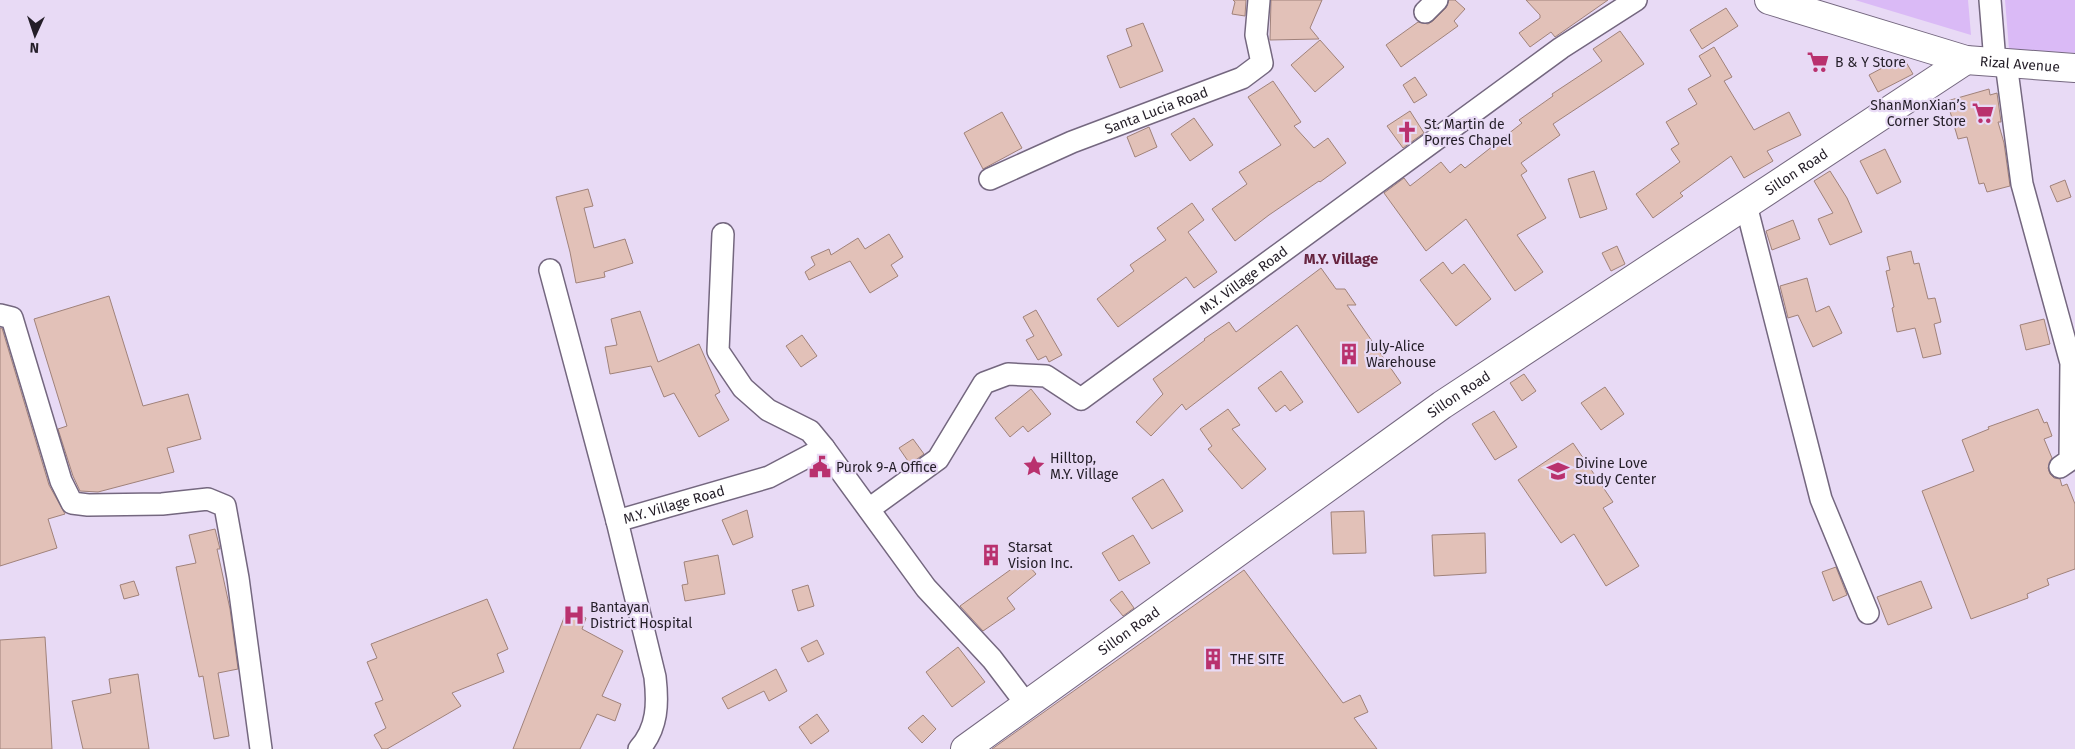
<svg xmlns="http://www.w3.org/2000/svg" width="2075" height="749" viewBox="0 0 2075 749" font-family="'Fira Sans',sans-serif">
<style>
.green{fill:#dabaf6}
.building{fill:#e2c1b8;stroke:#a0827a}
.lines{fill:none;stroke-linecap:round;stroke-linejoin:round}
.minor-casing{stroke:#74677f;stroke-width:24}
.major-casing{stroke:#74677f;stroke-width:30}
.minor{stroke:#fff;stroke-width:21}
.major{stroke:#fff;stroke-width:28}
.labels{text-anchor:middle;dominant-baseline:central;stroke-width:4.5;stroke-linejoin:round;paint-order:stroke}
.poi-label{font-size:14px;fill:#241e28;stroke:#e8daf5;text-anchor:start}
.street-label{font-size:14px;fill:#241e28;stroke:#e8daf5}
.neighbourhood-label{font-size:15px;font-weight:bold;fill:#672540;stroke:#e8daf5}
</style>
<rect width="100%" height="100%" fill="#e8daf5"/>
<path class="green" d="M1855,0H1968L1971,35Z
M2005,0H2075V53L2009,49Z"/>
<path class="building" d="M1233,0H1246L1245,16L1232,14L1235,2Z
M1271,0H1322L1310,28L1319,39L1270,40Z
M1449,0H1455L1465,9L1454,21L1458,26L1401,67L1386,45L1418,22L1428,24L1433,21L1446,8Z
M1526,0H1608L1555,37L1551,32L1530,47L1519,33L1540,18V15Z
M1726,8L1738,26L1702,49L1690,30Z
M1143,23L1163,71L1120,88L1107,56L1132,46L1126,29Z
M1620,31L1644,64L1553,124L1560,135L1521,163L1527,171L1521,175L1546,218L1517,235L1543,272L1515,291L1466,219L1426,251L1384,193L1404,178L1410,186L1441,162L1450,173L1461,164L1465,168L1522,123L1519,120L1553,96L1552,94L1602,61L1593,49Z
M1320,40L1344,67L1315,92L1291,65Z
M1714,47L1732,77L1724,81L1754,130L1789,112L1801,135L1767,151L1773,161L1744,178L1731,156L1680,193L1683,196L1653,218L1636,194L1680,162L1671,149L1679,144L1666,122L1697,104L1688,89L1711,76L1699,56Z
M1903,57L1913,74L1878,92L1869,75Z
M1415,77L1427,95L1414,103L1403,85Z
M1273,81L1301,122L1294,126L1314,148L1328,138L1346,163L1320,182L1319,181L1269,215L1235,241L1212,209L1247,184L1239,172L1281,145L1248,97Z
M1989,89L1990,95L1997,93L2001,122H1998L2004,143L2010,186L1987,192L1984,183L1979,184L1967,137L1958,139L1947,101Z
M1410,111L1424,133L1403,148L1387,126Z
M1002,112L1022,148L983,169L964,133Z
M1194,118L1213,145L1190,161L1171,134Z
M1149,127L1157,147L1135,157L1127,137Z
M1885,149L1901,182L1877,194L1860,161Z
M1594,171L1607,209L1580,218L1568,179Z
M1830,171L1847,198L1862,232L1830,245L1818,219L1833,213L1814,181Z
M2065,180L2071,197L2057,202L2050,186Z
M588,189L593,206L584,208L594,248L625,239L633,263L604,272L605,277L576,283L570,252L556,197Z
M1192,203L1204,220L1188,232L1217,272L1194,288L1186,277L1118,327L1097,299L1134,271L1130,265L1166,240L1157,228Z
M1793,220L1800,239L1772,250L1766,231Z
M889,234L903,257L891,265L898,276L870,293L850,261L809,280L805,272L815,265L811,257L829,249L831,255L858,238L865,249Z
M1617,246L1625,264L1611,271L1602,253Z
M1911,251L1914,264L1919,263L1928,299L1935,298L1941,322L1934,324L1941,354L1923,358L1915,328L1897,332L1892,308L1894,307L1886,271L1890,270L1887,257Z
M1443,262L1452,274L1464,264L1491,299L1456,326L1420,280Z
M1321,268L1336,289H1345L1356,305H1347L1401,383L1358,413L1297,325L1186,410L1182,404L1151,436L1136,422L1163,394L1153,379L1205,340L1204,339L1229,322L1236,332Z
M1807,278L1816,312L1829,306L1842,333L1813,347L1798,315L1788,318L1780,286Z
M109,296L143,406L188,394L201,439L167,448L174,472L98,492L80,491L73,476L58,429L67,426L34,319Z
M1036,310L1062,355L1049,362L1046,356L1038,360L1026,340L1034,336L1023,317Z
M640,311L658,362L699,344L720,392L715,395L729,420L699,437L674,393L664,397L651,366L610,374L605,347L617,345L611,319Z
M2044,319L2050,344L2026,350L2020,325Z
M0,328H2L49,485L65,514L48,519L57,548L0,566Z
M802,335L817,356L801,367L786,346Z
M1281,371L1303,402L1290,411L1285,405L1276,412L1258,388Z
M1524,374L1536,391L1522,401L1510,383Z
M1605,387L1624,414L1601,430L1581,403Z
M1031,389L1051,414L1028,432L1023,426L1010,437L995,418Z
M1228,409L1240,425L1232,429L1266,469L1242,489L1208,449L1212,446L1200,429Z
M2038,409L2044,423L2047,422L2052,436L2044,439L2052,458L2048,468L2050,474L2054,478L2060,479L2062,486L2067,484L2075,504V569L2047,579L2049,585L2027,594L2028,598L1971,619L1922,491L1974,471L1962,440L1989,429L1988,427Z
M1494,411L1517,447L1495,460L1472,424Z
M913,439L924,454L910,464L899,448Z
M1573,443L1613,502L1603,508L1639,566L1606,586L1574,534L1561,543L1518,480Z
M1163,479L1183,511L1152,529L1132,498Z
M747,510L753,537L733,545L722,520Z
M1364,511L1366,553L1333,554L1331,512Z
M215,529L220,549H217L230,609L238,669L218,673L229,736L214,739L203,676L199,677L176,567L196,563L189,535Z
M1485,533L1486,573L1434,576L1432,535Z
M1133,535L1150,563L1119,581L1102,553Z
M718,555L725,594L685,601L682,585L688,584L684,562Z
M1024,560L1036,574L1007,598L1015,609L983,631L960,606Z
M1836,567L1847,595L1833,601L1822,572Z
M1244,570L1343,703L1360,695L1368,712L1354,718L1377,749H992Z
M134,581L139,595L124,599L120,585Z
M1921,581L1932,608L1888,625L1877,597Z
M808,585L814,606L798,611L792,590Z
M1122,591L1134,608L1123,616L1110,600Z
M487,599L508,649L497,654L504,672L452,693L461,706L387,749H382L374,735L386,728L375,703L383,700L367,662L377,658L371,644Z
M567,610L586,618L582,629L623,651L602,696L621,704L615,721L597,714L580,749H513Z
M45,637L52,749H0V640Z
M817,640L824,654L808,662L801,648Z
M958,647L985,682L952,707L926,672Z
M776,669L787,691L769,701L764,691L728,709L722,698Z
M138,674L149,749H83L72,701L111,693L109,679Z
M817,714L829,731L811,744L799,727Z
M923,715L936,729L922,743L908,728Z"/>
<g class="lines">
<g class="minor-casing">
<g id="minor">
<path d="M1990,0L1995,62"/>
<path d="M1425,12L1437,0"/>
<path d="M2006,63L2022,184L2071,363L2070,460L2060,467"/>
<path id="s1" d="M990,179L1072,142L1242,78L1262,63L1256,35L1259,0"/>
<path d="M1746,205L1821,499L1868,613"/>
<path d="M723,234L718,351L743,388L768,410L810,431L824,448"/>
<path d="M550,270L617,521"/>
<path d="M0,315L12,318L61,481L72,503L88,505L162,504L208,499L225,506L238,578L261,749"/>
<path id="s2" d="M869,509L938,459L984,383L1008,374L1046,376L1081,399L1561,48L1636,0"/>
<path id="s3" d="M639,749C658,728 658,703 655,677L617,521L769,477L824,448L926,588L992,659L1027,705"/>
</g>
</g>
<g class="major-casing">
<g id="major">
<path id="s4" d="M1769,0L1966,60L2075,68"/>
<path id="s5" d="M965,749L1442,405L1966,60"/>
</g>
</g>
<use href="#minor" class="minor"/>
<use href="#major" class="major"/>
</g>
<defs>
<g id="supermarket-bare" transform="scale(1.725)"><path d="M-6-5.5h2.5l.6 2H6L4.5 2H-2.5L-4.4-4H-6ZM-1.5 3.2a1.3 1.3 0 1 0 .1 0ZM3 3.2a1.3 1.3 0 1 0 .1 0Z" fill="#b9316e" stroke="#e8daf5" stroke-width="2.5" paint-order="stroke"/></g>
<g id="church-bare" transform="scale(1.725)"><path d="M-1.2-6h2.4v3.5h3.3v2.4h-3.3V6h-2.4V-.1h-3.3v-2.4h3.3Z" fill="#b9316e" stroke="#e8daf5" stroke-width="2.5" paint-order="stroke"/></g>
<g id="building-bare" transform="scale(1.725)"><path d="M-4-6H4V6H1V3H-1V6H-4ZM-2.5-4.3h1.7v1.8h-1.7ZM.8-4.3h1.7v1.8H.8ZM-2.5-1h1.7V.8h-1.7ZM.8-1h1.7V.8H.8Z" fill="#b9316e" stroke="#e8daf5" stroke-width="2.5" paint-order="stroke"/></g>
<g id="sight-bare" transform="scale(1.725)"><path d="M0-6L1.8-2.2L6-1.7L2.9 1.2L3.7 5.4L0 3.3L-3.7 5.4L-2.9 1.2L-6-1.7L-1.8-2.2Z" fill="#b9316e" stroke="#e8daf5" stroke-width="2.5" paint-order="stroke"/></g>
<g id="civic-bare" transform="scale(1.725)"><path d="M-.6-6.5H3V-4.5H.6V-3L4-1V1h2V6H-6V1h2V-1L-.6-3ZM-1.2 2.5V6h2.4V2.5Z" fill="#b9316e" stroke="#e8daf5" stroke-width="2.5" paint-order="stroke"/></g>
<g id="school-bare" transform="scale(1.725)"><path d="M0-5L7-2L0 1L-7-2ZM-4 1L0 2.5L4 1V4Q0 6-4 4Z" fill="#b9316e" stroke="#e8daf5" stroke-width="2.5" paint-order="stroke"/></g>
<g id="hospital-bare" transform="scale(1.725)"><path d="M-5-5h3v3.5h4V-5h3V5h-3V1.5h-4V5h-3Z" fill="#b9316e" stroke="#e8daf5" stroke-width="2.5" paint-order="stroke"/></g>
</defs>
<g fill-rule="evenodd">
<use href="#supermarket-bare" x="1818" y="62"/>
<use href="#supermarket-bare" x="1983" y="113"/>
<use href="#church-bare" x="1407" y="132"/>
<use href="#building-bare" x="1349" y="354"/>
<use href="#sight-bare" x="1034" y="466"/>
<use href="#civic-bare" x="820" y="467"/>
<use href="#school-bare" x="1558" y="471"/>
<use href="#building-bare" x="991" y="555"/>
<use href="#hospital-bare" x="574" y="615"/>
<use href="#building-bare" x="1213" y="659"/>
</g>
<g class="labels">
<g class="poi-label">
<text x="1835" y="62">B &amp; Y Store</text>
<text x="1966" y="105" text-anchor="end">ShanMonXian’s<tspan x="1966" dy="16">Corner Store</tspan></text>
<text x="1424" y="124">St. Martin de<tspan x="1424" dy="16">Porres Chapel</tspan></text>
<text x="1366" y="346">July-Alice<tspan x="1366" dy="16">Warehouse</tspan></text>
<text x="1050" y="458">Hilltop,<tspan x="1050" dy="16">M.Y. Village</tspan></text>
<text x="1575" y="463">Divine Love<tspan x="1575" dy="16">Study Center</tspan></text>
<text x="836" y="467">Purok 9-A Office</text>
<text x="1008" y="547">Starsat<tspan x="1008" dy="16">Vision Inc.</tspan></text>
<text x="590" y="607">Bantayan<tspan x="590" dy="16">District Hospital</tspan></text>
<text x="1230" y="659">THE SITE</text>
</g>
<g class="street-label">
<text stroke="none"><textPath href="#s4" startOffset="260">Rizal Avenue</textPath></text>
<text stroke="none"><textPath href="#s1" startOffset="180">Santa Lucia Road</textPath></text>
<text stroke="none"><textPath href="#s5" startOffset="1012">Sillon Road</textPath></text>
<text stroke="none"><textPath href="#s2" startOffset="481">M.Y. Village Road</textPath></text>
<text stroke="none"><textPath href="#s5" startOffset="608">Sillon Road</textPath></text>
<text stroke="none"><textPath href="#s3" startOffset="296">M.Y. Village Road</textPath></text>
<text stroke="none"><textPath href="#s5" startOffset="202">Sillon Road</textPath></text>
</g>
<g class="neighbourhood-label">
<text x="1341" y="259">M.Y. Village</text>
</g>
</g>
<g transform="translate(35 35) rotate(183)" stroke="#e8daf5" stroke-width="4" paint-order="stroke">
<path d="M0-4L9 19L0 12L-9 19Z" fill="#241e28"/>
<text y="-8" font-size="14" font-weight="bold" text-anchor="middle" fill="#241e28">N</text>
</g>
</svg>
